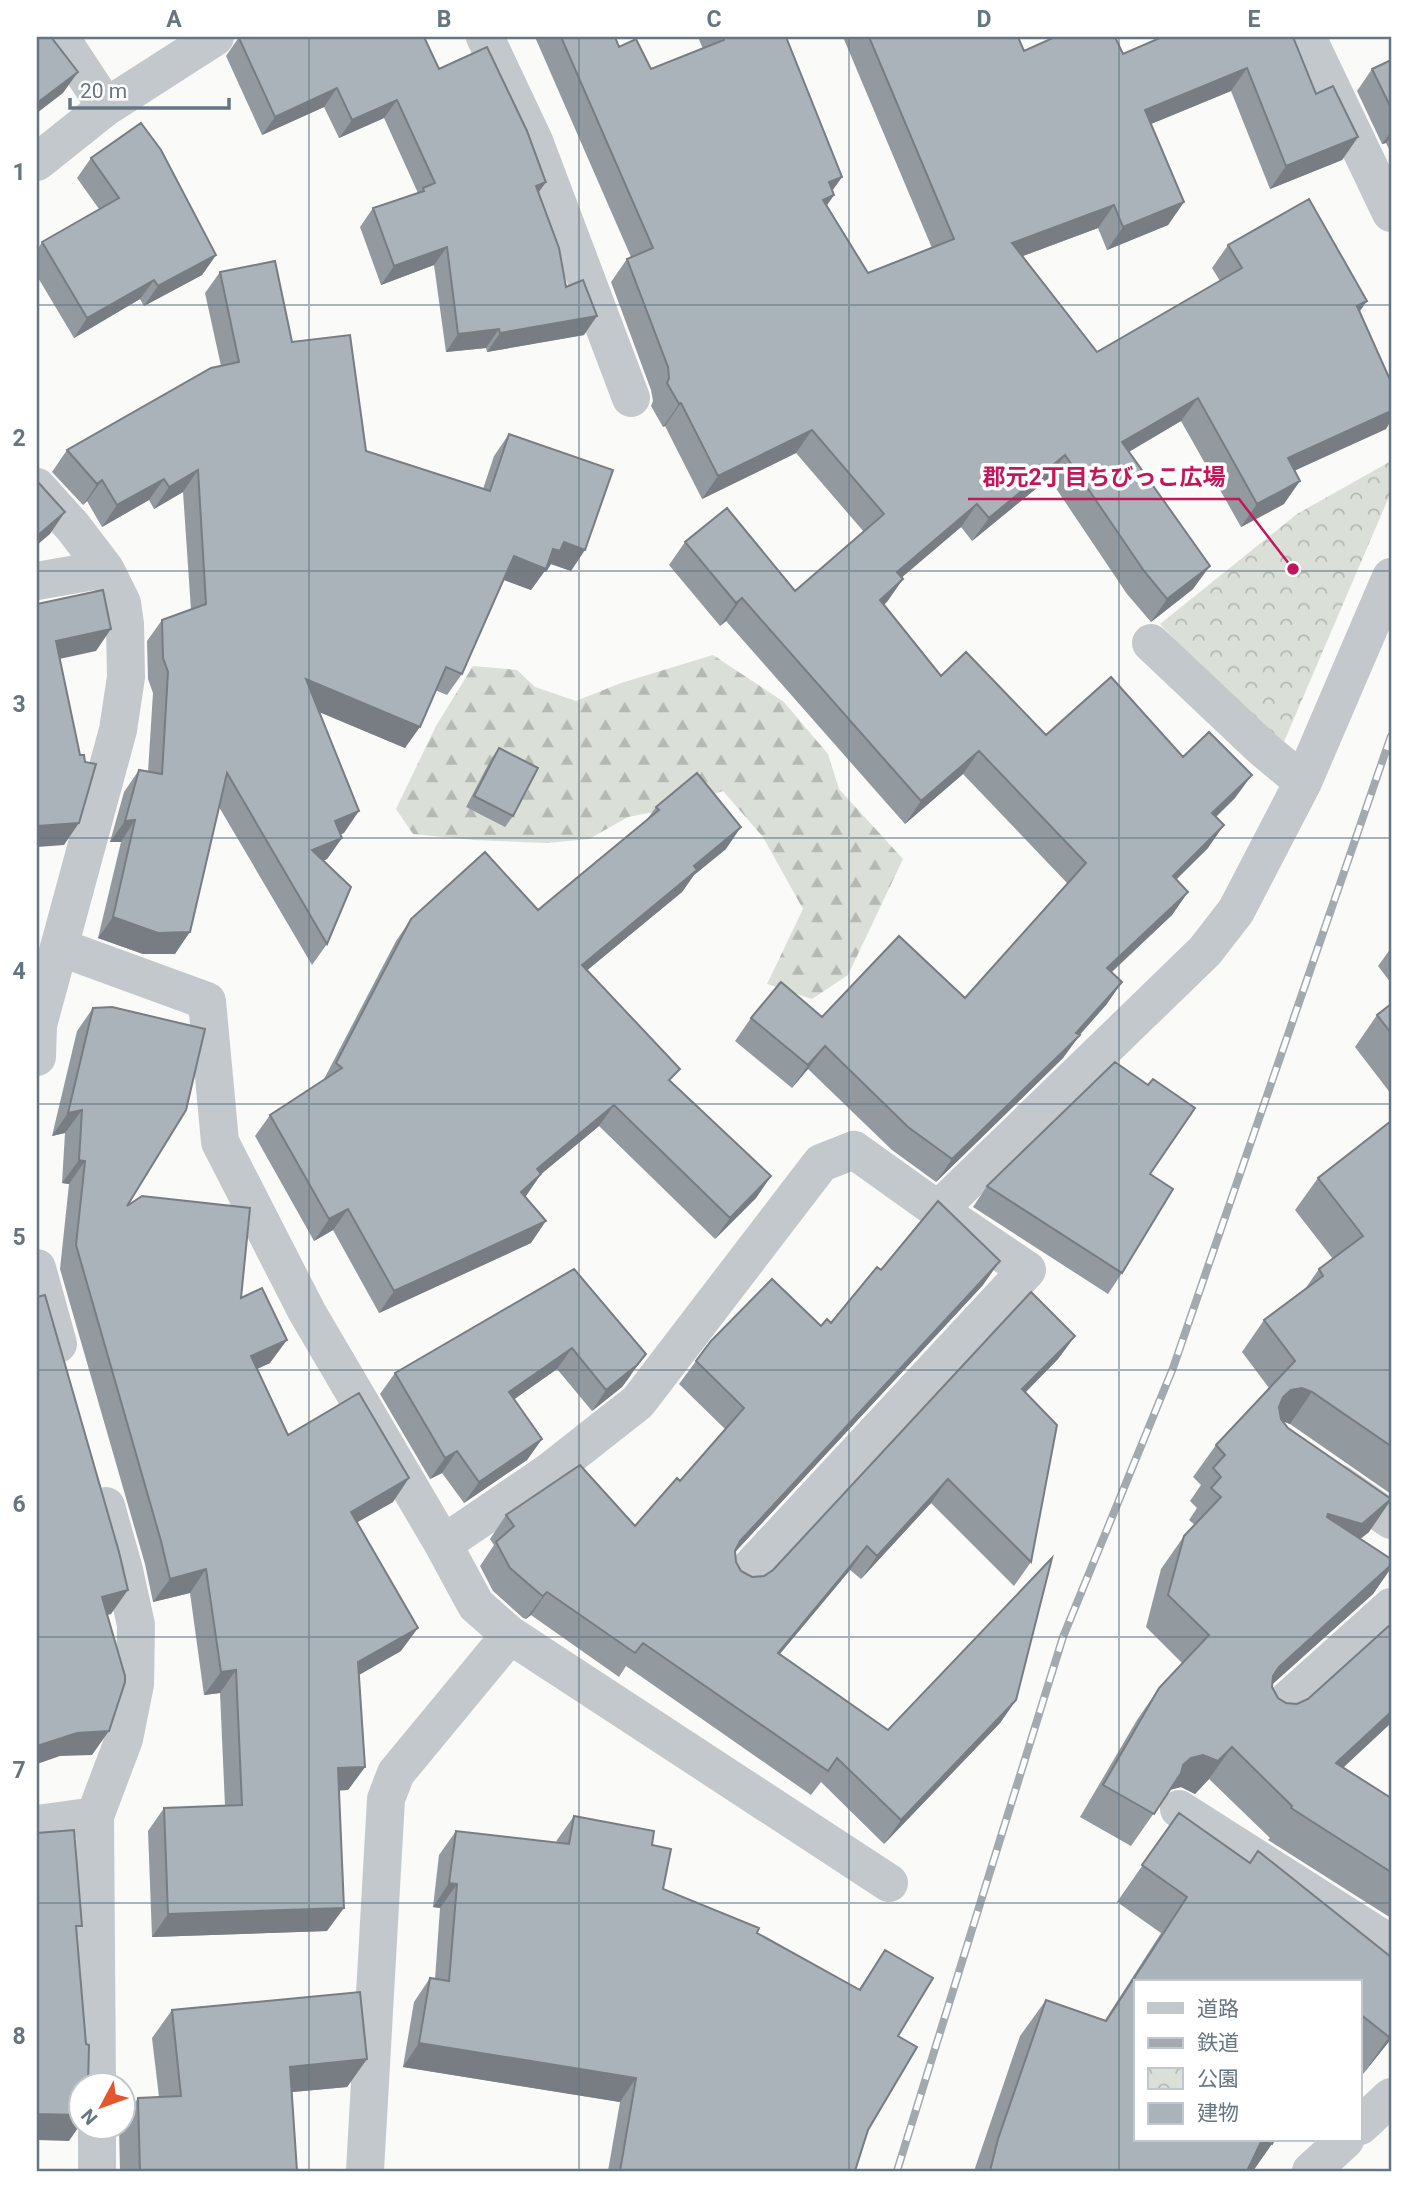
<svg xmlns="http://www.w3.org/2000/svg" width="1428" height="2208" viewBox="0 0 1428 2208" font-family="Roboto,'Noto Sans JP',sans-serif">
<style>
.forest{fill:url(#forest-firs)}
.park{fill:url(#park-crowns)}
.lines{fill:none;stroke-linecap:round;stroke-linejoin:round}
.minor{stroke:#c3c8cc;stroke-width:38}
.rail-casing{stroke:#a2aab0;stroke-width:8}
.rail{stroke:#fff;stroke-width:5;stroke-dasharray:16;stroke-linecap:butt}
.wall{fill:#929a9f}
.shaded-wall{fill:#777d82}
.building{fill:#aab3b9;stroke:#777d82;stroke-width:2}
.grid{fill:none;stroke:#657683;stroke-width:2;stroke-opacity:0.55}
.leader{fill:none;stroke:#c2185b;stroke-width:2.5}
.callout-dot{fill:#c2185b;stroke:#fff;stroke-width:2.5}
.callout-label{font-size:23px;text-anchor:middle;font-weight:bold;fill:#c2185b;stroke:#fff;stroke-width:7;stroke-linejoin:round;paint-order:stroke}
.neatline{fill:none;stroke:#657683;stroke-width:2.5}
.grid-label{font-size:23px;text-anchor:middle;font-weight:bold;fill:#657683}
</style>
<defs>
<pattern id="forest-firs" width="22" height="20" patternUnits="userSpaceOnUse" patternTransform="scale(1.75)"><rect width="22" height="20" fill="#dadfd7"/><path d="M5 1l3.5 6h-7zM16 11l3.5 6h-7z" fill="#b4b9b4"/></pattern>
<pattern id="park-crowns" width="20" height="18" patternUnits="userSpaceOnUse" patternTransform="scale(1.75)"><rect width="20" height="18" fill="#dadfd7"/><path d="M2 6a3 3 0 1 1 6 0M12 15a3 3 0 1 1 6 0" fill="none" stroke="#b4b9b4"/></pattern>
</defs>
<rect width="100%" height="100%" fill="#fafaf8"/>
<path class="forest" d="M713,655L784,702L828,754L839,789L903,859L848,975L812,999L767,984L803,909L763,837L723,791L664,810L628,817L589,839L547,843L474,840L413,834L396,809L436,726L473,666L517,670L535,687L576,701L621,683Z"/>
<path class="park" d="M1391,461V492L1283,744L1269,738L1160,624L1297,514Z"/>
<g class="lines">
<path class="minor" d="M60,37L106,107
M485,37L534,141L631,398
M1307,37L1391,213
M37,162L106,107L215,37
M37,487L73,527L105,569L122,603L125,624L126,677L118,730L38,1025L37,1057
M37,581L105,569
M1151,643L1261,747L1303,782
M59,947L207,1001L220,1142L307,1312L443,1544L476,1605L510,1635L889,1883
M938,1210L1205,951L1236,911L1303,782L1391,577
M37,1268L58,1344
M1338,1483L1391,1520
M443,1544L549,1472L638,1402L821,1163L854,1150L938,1210L1027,1270L740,1579
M1271,1715L1391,1607
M1179,1809L1391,1944
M37,1824L95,1816
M97,2086L95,1816L124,1739L135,1684L136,1625L124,1570L106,1506
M1360,2126L1391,2097
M97,2128V2171
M365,2171L386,1799L396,1773L510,1635
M1311,2171L1345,2140"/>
<g class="rail-casing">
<path id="rail" d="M897,2171L1063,1637L1173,1368L1391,736"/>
</g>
<use href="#rail" class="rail"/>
</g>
<path class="wall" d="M239,37L439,69L546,182L538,193L566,287L584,335L487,352L486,348L446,352L434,265L381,285L360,227L373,208L418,193L384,118L339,138L324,107L262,135L226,56Z
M535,37H615L619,47L651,69L703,49L698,37H786L842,177L832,191L834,195L827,205L868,273L932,248L843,37H1018L1024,51L1123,54L1293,37L1316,94L1358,137L1342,160L1270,189L1231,91L1151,124L1184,202L1168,225L1107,250L1098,228L1023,256L1097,352L1220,281L1212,268L1228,245L1360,311L1386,429L1295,470L1284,504L1241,527L1181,421L1129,452L1193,589L1151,622L1127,594L1049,478L972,541L961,527L901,578L903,579L884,605L941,676L1046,735L1183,757L1235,798L1216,817L1208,848L1176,880L1188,892L1172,915L1112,972L1122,982L1106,1005L1079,1035L1063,1058L936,1182L892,1150L808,1069L792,1088L735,1041L751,1018L822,1017L965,998L1068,884L963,774L905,824L726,621L720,626L669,565L685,542L795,591L864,532L796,453L702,499L665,426L663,427L651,406L653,401L651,390L611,282L627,259L631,257Z
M1391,60V153L1386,143L1382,144L1357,91L1372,69Z
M91,158L216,255L202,275L144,306L140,299L74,338L37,276V250L42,242L99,209L77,178Z
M220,272L292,342L366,451L483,489L494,456L509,434L571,571L551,564L546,572H544L531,590L504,580L462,674L447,695L435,690L405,748L319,712L344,833L340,834L342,838L327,859L323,861L327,944L312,965L219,807L175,954H143L98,938L121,842H110L124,792L139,770L148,772L153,693L148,679L147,641L162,620L191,610L183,492L154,509L149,500L102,527L87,501L83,505L52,472L67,450L221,366L205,293Z
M499,748L513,816L505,827L466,807L491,759Z
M656,807L726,849L694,875L682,892L587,970L671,1082L771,1176L756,1198L715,1239L599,1126L541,1174L525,1197L531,1243L379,1313L333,1230L314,1241L255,1136L270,1115L323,1081L396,941L411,919L538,910L645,822Z
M1391,948V983L1378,966Z
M1391,1004V1094L1355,1047L1377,1015Z
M93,1008L127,1206L241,1298L270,1363L257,1369L288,1435L393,1502L357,1522L401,1651L359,1675L365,1767L348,1790H339L327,1931L152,1937L148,1831L164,1808L225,1806L220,1693L204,1695L190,1593L153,1602L145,1564L60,1269L69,1184L62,1183L65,1133L52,1136L77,1031Z
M1391,1121V1494L1290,1424L1283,1421L1369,1532L1360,1539L1391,1559V1568L1373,1594L1272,1684V1687L1278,1698L1286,1703L1297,1704L1308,1699L1391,1624V1723L1343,1768L1391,1798V1918L1268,1840L1270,1838L1209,1779L1195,1794L1181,1787L1170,1790L1131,1846L1080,1817L1137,1720L1159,1688L1182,1663L1146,1627L1161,1569L1184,1536L1195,1525L1189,1520L1197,1508L1190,1501L1201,1485L1193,1477L1216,1445L1269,1388L1242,1352L1264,1320L1305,1289L1319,1269L1333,1259L1295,1210L1318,1178Z
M1150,1174L1122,1273L1108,1294L973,1207L987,1186Z
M574,1269L631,1375L622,1387L592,1411L557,1369L514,1399L542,1439L527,1460L464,1503L442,1473L430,1479L380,1394L395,1373Z
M881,1270L983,1285L735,1552L736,1562L741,1571L752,1577L764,1576L773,1570L1075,1336L1058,1359L1025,1393L1031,1562L1014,1586L931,1503L861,1579L850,1570L780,1654L888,1730L1016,1700L1000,1723L884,1844L821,1782L811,1795L626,1666L619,1677L531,1615L526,1619L523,1618L493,1591L480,1566L494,1545L490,1539L506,1515L635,1526L680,1481L725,1429L679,1384L696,1361L831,1323Z
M1179,1813L1250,1863L1258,1851L1391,1957V2039L1363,2074L1360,2071V1982H1136V2140H1274L1253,2171H974L1020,2036L1046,2000L1105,2020L1161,1933L1117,1902Z
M574,1816L652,1845L663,1889L757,1933L859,1989L885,1950L898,2036L855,2171H608L620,2102L403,2067L414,2002L430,1978L435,1979L440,1908L433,1907L439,1855L456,1831L556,1843L557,1840Z
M172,2010L367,2059L347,2087L292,2092L297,2171H120L119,2127H122V2121L138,2098L159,2097L152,2038Z"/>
<path class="shaded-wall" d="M1247,68L1231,91L1129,133L1145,110Z
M78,72L63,93L37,113V103Z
M337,88L324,107L262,135L275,117Z
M397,100L384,118L339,138L352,120Z
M1391,132V136L1386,143L1382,144Z
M1358,137L1342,160L1270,189L1286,166Z
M842,177L827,198L834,195L818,218L829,182Z
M546,182L533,200L536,186Z
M1184,202L1168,225L1107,250L1123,227Z
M1114,205L1098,228L996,266L1012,243Z
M447,247L434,265L381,285L394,266Z
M216,255L202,275L144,306L158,286Z
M154,280L140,299L74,338L87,318Z
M1367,301L1351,324L1357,306Z
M597,316L584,335L487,352L500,333Z
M499,329L486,348L446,352L458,334Z
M1198,398L1181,421L1106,465L1122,442Z
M681,403L665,426L663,427L679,404Z
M1391,411V421L1386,429L1272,481L1288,458Z
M812,430L796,453L702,499L718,476Z
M1065,455L1049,478L972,541L989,518Z
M198,470L183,492L154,509L169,487Z
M164,479L149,500L102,527L117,505Z
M102,480L87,501L83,505L97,484Z
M1300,481L1284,504L1241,527L1257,504Z
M977,504L961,527L881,595L897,572Z
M65,512L50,534L37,545V536Z
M564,542L585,550L571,571L551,564L546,572H544L531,590L499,578L514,556L553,549Z
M1210,566L1193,589L1151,622L1167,599Z
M903,579L887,602L863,623L880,600Z
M742,598L726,621L720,626L736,603Z
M111,629L96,651L41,663L56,641Z
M306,679L420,727L405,748L291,700Z
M979,751L963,774L905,824L921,801Z
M1252,775L1235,798L1196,836L1212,813Z
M359,811L344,833L320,842L335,821Z
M135,820L121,842H110L125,821Z
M79,823L64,845L37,847V826Z
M1224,825L1208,848L1156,899L1173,876Z
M741,827L726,849L694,875L682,892L567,987L582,965L694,866Z
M342,838L327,859L297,871L312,850Z
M1188,892L1172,915L1091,991L1107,968Z
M113,917L190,932L175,954H143L98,938Z
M1122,982L1106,1005L1077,1038L1080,1035L1063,1058L936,1182L952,1159L1076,1033Z
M825,1046L808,1069L792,1088L808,1065Z
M614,1105L599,1126L522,1190L537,1169Z
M82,1110L65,1133L52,1136L68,1113Z
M79,1160L85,1161L69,1184L62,1183Z
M541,1174L526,1196L506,1214L521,1192Z
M771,1176L756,1198L715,1239L730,1218Z
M348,1209L333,1230L314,1241L329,1219Z
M546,1221L531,1243L379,1313L394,1291Z
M1000,1261L983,1285L724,1564L740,1541Z
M1075,1336L1058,1359L1005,1413L1022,1389Z
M287,1340L270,1363L235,1379L251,1356Z
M572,1348L557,1369L495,1413L509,1392Z
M646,1354L622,1387L592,1411L606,1390Z
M1302,1388L1312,1392L1290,1424L1279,1420L1268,1423L1283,1397L1291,1390Z
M542,1439L527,1460L464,1503L479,1482Z
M457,1451L442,1473L430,1479L445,1458Z
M409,1478L393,1502L335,1535L351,1512Z
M948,1479L931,1503L861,1579L877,1556Z
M1391,1500L1369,1532L1339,1556L1306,1546L1328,1514Z
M867,1546L850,1570L761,1676L778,1653Z
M1391,1565V1568L1373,1594L1256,1699L1279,1667Z
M206,1569L190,1593L153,1602L170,1579Z
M128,1590L111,1614L86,1621L102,1597Z
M547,1592L531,1615L526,1619L543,1596Z
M418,1628L401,1651L341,1685L358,1662Z
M236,1670L220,1693L204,1695L221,1672Z
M1016,1700L1000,1723L884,1844L901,1820Z
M1391,1712V1723L1313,1795L1336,1763Z
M109,1731L92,1755L60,1756L37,1764V1746L77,1733Z
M1232,1747L1209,1779L1195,1794L1181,1787L1168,1790L1183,1765L1191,1758Z
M365,1767L348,1790L321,1792L338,1768Z
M449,1883L457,1884L440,1908L433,1907Z
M344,1908L327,1931L152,1937L168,1914Z
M1391,2034V2039L1363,2074Z
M419,2043L636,2078L620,2102L403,2067Z
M367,2059L347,2087L271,2094L290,2067Z
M37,2114L80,2115V2125L69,2141L37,2140Z
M1262,2140L1272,2144L1253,2171H1241Z"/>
<path class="building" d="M37,37H51L78,72L37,103Z
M239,37H424L439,69L487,47L527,131L545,180L546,182L536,186L559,248L566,287L583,280L597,316L500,333L499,329L458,334L447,247L394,266L373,208L424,191L423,188L435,183L397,100L352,120L337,88L275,117L239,38Z
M561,37H615L619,47L636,39L651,69L724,40L723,37H786L842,177L829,182L834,195L823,200L868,273L954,239L869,37H1018L1024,51L1055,37H1115L1123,54L1162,37H1293L1316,94L1333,86L1358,137L1286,166L1247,68L1145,110L1184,202L1123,227L1114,205L1012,243L1097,352L1242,268L1228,245L1309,199L1367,301L1357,306L1391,382V411L1288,458L1300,481L1257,504L1198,398L1122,442L1210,566L1167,599L1144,571L1065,455L989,518L977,504L897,572L903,579L880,600L941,676L966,652L1046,735L1111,677L1183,757L1209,732L1252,775L1212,813L1224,825L1173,876L1188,892L1107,968L1122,982L1076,1033L1080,1035L952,1159L908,1127L825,1046L808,1065L751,1018L781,982L822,1017L899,936L965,998L1086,863L979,751L921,801L742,598L736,603L685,542L727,508L795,591L884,514L812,430L718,476L681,403L679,404L667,383L669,378L668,367L627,259L653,248Z
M1391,60V108L1372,69Z
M141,123L161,150L216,255L158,286L154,280L87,318L42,242L119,198L91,158Z
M275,261L292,342L350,335L366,451L490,491L509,434L613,470L585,550L564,542L560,551L553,549L546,569L514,556L462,674L446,667L420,727L306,679L359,811L335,821L342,838L312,850L351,887L327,944L227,773L190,932L158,933L113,917L135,820L125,821L139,770L162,774L168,672L163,658L162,620L206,604L198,470L169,487L164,479L117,505L102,480L97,484L67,450L211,368L239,362L220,272Z
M37,481L65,512L37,536Z
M103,590L111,629L56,641L80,755H84L85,762L96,764L79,823L37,826V604Z
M499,748L538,768L513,816L474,796Z
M697,773L741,827L694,866L697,870L582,965L680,1069L669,1080L771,1176L730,1218L614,1105L537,1169L541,1174L521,1192L546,1221L394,1291L348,1209L329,1219L270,1115L342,1068L336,1063L411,919L485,852L538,910L659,810L656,807Z
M1391,1004V1033L1377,1015Z
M112,1007L205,1029L186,1110L127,1206L142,1196L250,1208L241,1298L262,1288L287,1340L251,1356L288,1435L359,1393L409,1478L351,1512L418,1628L358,1662L365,1767L338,1768L344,1908L168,1914L164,1808L242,1805L236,1670L221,1672L206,1569L170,1579L161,1541L76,1245L85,1161L79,1160L82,1110L68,1113L93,1008Z
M1115,1062L1148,1085L1153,1079L1195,1108L1150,1174L1173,1189L1122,1273L987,1186Z
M1391,1121V1446L1312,1392L1302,1388L1291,1390L1283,1397L1279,1407L1281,1419L1288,1428L1391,1499L1362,1524L1328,1514L1327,1517L1391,1559V1565L1279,1667L1273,1676L1272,1687L1278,1698L1286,1703L1297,1704L1308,1699L1391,1624V1712L1336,1763L1391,1798V1872L1291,1808L1292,1806L1232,1747L1218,1761L1203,1755L1191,1758L1183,1765L1181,1773L1154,1814L1103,1785L1159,1688L1209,1635L1168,1595L1184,1536L1221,1497L1211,1488L1221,1477L1213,1468L1225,1455L1216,1445L1295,1361L1264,1320L1323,1276L1319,1269L1363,1236L1318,1178Z
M938,1201L1000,1261L740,1541L735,1551L736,1562L741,1571L752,1577L764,1576L773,1570L1031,1292L1075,1336L1022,1389L1057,1425L1031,1562L948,1479L877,1556L867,1546L778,1653L888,1730L1052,1558L1016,1700L901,1820L837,1758L828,1771L643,1643L635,1653L547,1592L543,1596L540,1594L510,1568L496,1542L514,1526L506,1515L580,1465L635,1526L677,1478L680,1481L744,1408L696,1361L711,1341L772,1279L821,1326L827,1319L831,1323L877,1267L881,1270Z
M574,1269L646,1354L637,1365L606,1390L572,1348L509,1392L542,1439L479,1482L457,1451L445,1458L395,1373Z
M45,1295L119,1552L128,1590L102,1597L125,1676V1682L109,1731L77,1733L37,1746V1297Z
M1179,1813L1250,1863L1258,1851L1391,1957V2034L1389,2037L1360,2014V1982H1136V2140H1274L1272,2144L1262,2140L1247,2171H990L998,2139L1046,2000L1106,2021L1187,1897L1142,1865Z
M574,1816L654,1831L652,1845L671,1849L663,1889L759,1928L757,1933L860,1990L885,1950L933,1978L898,2036L917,2047L868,2130L855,2171H620L636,2078L419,2043L430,1978L449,1981L457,1884L449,1883L456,1831L569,1844Z
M74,1830L82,1926H76L86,2044L89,2045L88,2085H80V2115L37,2114V1833Z
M360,1992L367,2059L290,2067L297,2171H140L138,2098L181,2096L172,2010Z"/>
<path class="grid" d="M309,37V2171M579,37V2171M849,37V2171M1119,37V2171M37,305H1391M37,571H1391M37,838H1391M37,1104H1391M37,1370H1391M37,1637H1391M37,1903H1391"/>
<path class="leader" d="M1293 569L1239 499H968"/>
<circle class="callout-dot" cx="1293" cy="569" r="7"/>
<g class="callout-label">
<text x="1104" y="485">郡元2丁目ちびっこ広場</text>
</g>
<rect width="1428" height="2208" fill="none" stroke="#ffffff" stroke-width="77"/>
<rect x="1134" y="1980" width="228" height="161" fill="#ffffff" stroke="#c1c8cd" stroke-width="2"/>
<rect x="1148" y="2003" width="35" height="10" fill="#c3c8cc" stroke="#c1c8cd" stroke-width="2"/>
<text x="1197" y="2016" font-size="21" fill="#657683">道路</text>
<rect x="1148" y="2038" width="35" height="10" fill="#a2aab0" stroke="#c1c8cd" stroke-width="2"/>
<text x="1197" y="2050" font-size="21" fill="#657683">鉄道</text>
<rect x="1148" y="2068" width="35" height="21" fill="url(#park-crowns)" stroke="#c1c8cd" stroke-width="2"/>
<text x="1197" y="2086" font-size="21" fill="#657683">公園</text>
<rect x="1148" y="2103" width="35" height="21" fill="#aab3b9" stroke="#c1c8cd" stroke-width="2"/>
<text x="1197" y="2120" font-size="21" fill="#657683">建物</text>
<g transform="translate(102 2106) rotate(229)"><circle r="33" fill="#ffffff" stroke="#c1c8cd" stroke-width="2"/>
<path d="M0-5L12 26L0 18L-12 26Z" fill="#e4572e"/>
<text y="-10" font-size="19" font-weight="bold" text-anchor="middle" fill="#657683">N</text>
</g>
<path d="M70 98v10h159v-10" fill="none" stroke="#657683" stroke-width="3.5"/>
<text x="80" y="98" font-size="21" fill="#657683" stroke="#ffffff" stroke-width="5" paint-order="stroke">20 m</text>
<rect x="38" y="38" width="1352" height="2132" class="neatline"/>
<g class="grid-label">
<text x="174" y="27">A</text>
<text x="444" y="27">B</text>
<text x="714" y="27">C</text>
<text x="984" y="27">D</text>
<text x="1254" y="27">E</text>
<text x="19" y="180">1</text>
<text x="19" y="446">2</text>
<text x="19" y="712">3</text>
<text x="19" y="979">4</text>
<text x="19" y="1245">5</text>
<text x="19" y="1512">6</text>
<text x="19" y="1778">7</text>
<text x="19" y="2044">8</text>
</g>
</svg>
